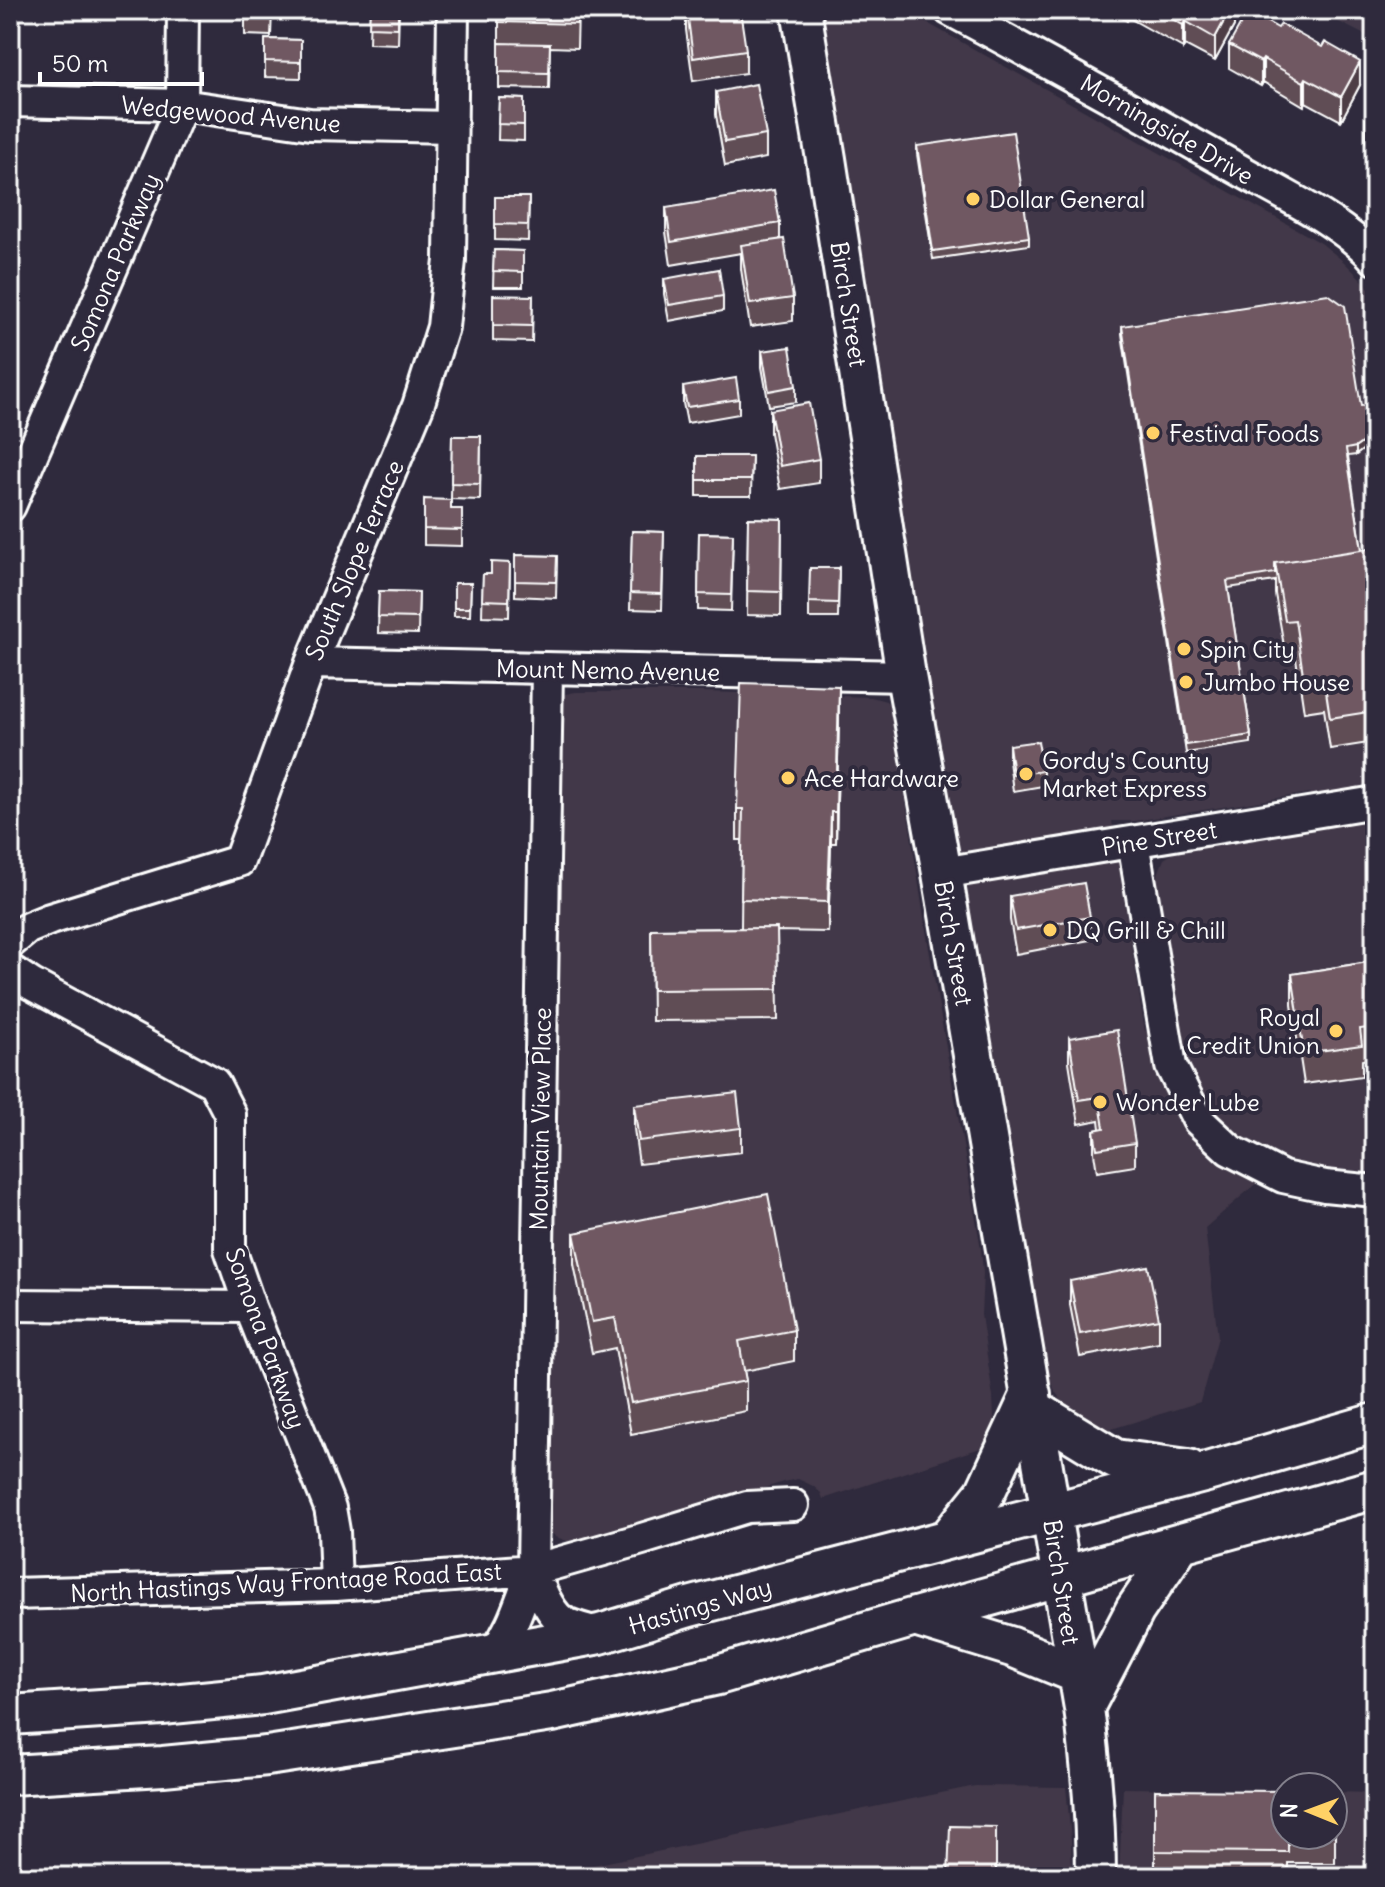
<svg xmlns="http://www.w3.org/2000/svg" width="1385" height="1887" viewBox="0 0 1385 1887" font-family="Delius,sans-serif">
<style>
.built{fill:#423848;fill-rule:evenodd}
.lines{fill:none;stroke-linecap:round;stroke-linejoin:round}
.minor-casing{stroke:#fff;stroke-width:36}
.major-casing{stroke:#fff;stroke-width:44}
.minor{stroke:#2f2a3d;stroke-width:30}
.major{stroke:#2f2a3d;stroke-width:38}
.wall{fill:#604d54;stroke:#fff;stroke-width:2}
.shaded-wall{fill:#4e3e45;stroke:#fff;stroke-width:2}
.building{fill:#705962;stroke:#fff;stroke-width:2}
.poi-dot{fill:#ffd166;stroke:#2f2a3d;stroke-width:3}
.labels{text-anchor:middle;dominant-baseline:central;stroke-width:8;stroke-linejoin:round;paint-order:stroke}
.street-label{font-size:24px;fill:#fff;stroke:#2f2a3d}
.poi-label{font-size:24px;fill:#fff;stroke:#2f2a3d;text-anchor:start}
</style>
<rect width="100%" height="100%" fill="#2f2a3d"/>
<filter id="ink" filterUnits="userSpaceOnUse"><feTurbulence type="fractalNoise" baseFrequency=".0125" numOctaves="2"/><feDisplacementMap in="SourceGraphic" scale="16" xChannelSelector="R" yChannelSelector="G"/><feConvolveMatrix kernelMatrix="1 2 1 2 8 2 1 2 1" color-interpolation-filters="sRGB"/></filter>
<g filter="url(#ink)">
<path class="built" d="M818,10H904L1321,243L1343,261L1366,284L1375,296V1172L1300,1166L1283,1160L1205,1228L1218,1337L1200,1402L1095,1434L1076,1419L1056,1393L1047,1374L1039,1340L993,1058L919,636ZM1310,793L1318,827L1175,852L1164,859L1158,874L1156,895L1180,1024L1145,1031L1112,821H1135Z
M1315,10H1375V40Z
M576,692H703L871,697L886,701L891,707L928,943L981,1249L983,1273L981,1315L993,1397L994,1418L990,1445L823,1499L821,1493L813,1486L798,1479L784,1482L684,1513L590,1539L567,1541L556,1537L547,1529L559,699L565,694Z
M975,1786L1066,1787L1071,1839L1072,1877H574V1869Z
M1123,1788L1285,1790V1835H1333V1792L1375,1793V1877H1119Z"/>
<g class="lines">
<g class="minor-casing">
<path id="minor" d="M950,10C1047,62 1143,115 1238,169C1280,193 1344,223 1375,259
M10,101L182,105L310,124L451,127
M10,506L182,105L183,10
M311,663L906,676
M547,669L533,1570C538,1585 549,1612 562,1621C572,1627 588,1630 600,1634
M1133,842L1171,1066L1198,1120L1230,1150L1283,1177L1325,1186L1375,1191
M942,873L1375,802
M10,943L28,928L50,919L239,861L311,663L418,406L443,327L450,260L453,10
M10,970L31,984L214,1083L230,1114V1249L250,1307L330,1508L334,1531L336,1585
M10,1305L250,1307
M10,1594L336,1585L533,1570L642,1539L747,1507L793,1505
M495,1652C515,1625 520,1600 533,1570"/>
</g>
<g class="major-casing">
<path id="major" d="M801,10L826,159L906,676L942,873L1084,1708C1091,1764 1096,1820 1096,1877
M1033,1409L1115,1459L1188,1469
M948,1539L985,1493L1031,1394
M915,1617L1012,1647L1078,1674
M1084,1708L1135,1610L1180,1544
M10,1715L162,1705L263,1695L600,1634L689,1607L1207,1472L1375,1423
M10,1775L163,1766L267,1756L552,1712L718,1675L915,1617L1375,1489"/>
</g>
<use href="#minor" class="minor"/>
<use href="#major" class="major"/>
</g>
<path class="wall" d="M245,10H272L271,36L245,35Z
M370,10H399L398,44L369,43Z
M499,10H578L577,48L550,47L549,89L499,88Z
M686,10L746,50V73L693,81L686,30Z
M1108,10H1234V26L1215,61L1185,45L1183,48L1129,18L1127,21Z
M265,39L301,40V78L265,77Z
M1229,45L1360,85L1341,121L1306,102L1304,106L1263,82L1261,86L1229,68Z
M716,92L766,135V158L725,166L716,115Z
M499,98L524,99V141L498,140Z
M1375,112V153L1366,142V119Z
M917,146L1029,237V245L933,259L917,154Z
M495,197H529L528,241L495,240Z
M666,208L780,223V239L793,298V321L750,327L741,269V253L671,265L666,232Z
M494,250L523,251V287H493Z
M664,279L723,296V311L669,321L664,294Z
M533,296L532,342L493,341V325Z
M1122,326L1361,406L1374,441L1356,455L1348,456L1362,550L1375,551V742L1330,749L1324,709L1304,712L1295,651L1285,652L1275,594V581L1228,588L1251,735V743L1186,753L1122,334Z
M762,351L796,386V402L769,406L762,367Z
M683,387L739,399V414L687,423L683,403Z
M770,410L819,459V483L780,489L770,433Z
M452,436H481L480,500L451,499Z
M697,456H752L751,496H697Z
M424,499L451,509H462V546L424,545Z
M748,518L782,519L781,616L747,615Z
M632,531L664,532L662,610L630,609Z
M699,533L733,534L731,611L698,610Z
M515,555L557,556L556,598L515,596Z
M510,563L509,617L482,616L483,574H491Z
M839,568L838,618H809V602Z
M454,583H471L470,616H454Z
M379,591L419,592L418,634L378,633Z
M839,717L836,843H831L828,932L777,931L778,1020L652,1021L651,929L741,928L742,840H737V809Z
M1009,745L1043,771V786L1013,791L1009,761Z
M1010,896L1090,917V940L1016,954L1010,920Z
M1375,961V1058L1362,1060V1076L1304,1084L1292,1005V974Z
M1069,1038L1135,1143V1166L1097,1172L1094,1153V1130L1100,1129L1099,1120L1079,1124L1069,1062Z
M634,1105L741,1128V1152L639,1164L634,1129Z
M574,1233L794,1330V1361L744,1371L746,1381V1411L631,1434L615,1348L592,1353L574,1264Z
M1070,1281L1159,1319V1342L1080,1357L1070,1305Z
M1155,1790L1285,1835H1333V1792H1335V1863H1288V1877H1155Z"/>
<path class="shaded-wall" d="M1230,10H1234V26L1215,61V38Z
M1185,21V45L1183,48V25Z
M1263,59V82L1261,86V62Z
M1360,62V85L1341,121V97Z
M1306,78V102L1304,106V82Z
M1374,434V441L1356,455V447Z
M839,686V717L836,843V812Z
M831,812V843L828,932V902Z"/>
<path class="building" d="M245,10H272L271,20L245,19Z
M370,10H398V28L369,27Z
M499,10H577V24L498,22Z
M687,10H740L746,50L693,58Z
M1157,10H1230L1215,38L1185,21L1183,25Z
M1248,11L1278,28L1281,24L1322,47L1325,42L1360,62L1341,97L1306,78L1304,82L1263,59L1261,62L1229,45Z
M265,39L301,40V62L265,61Z
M499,43L550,44L549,73L499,72Z
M756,84L766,135L725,142L716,92Z
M499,98L524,99V125L498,124Z
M1375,112V129L1366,119Z
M1013,132L1029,237L933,251L917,146Z
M774,190L780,223L671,242L666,208Z
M495,197H529L528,225L495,224Z
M784,239L793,298L750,304L741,245Z
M494,250L523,251V272L493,271Z
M719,269L723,296L669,305L664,279Z
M1328,294L1345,306L1361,406L1370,405L1374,434L1356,447L1346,449L1362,550L1275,563V573L1227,581L1251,735L1186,745L1122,326Z
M493,295L533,296L532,326L493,325Z
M790,347L796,386L769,391L762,351Z
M736,378L739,399L687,407L683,387Z
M809,403L819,459L780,466L770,410Z
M452,436H481L480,484L451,483Z
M697,456H752L751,480H697Z
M424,499L451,500V509H462V530L424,529Z
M748,518L782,519L781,592L747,591Z
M632,531L664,532L662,594L630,593Z
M699,533L733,534L731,595L698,594Z
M1374,548L1375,711L1330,718L1324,678L1304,681L1295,620L1285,621L1275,563Z
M515,555L557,556L556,582L515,581Z
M491,562L510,563L509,601L482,600L483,574H491Z
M810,568H839L838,603L809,602Z
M454,583H471L470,608H454Z
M379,591L419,592L418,618L378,617Z
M741,683L839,686L836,812H831L828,902L741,899L743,809H737Z
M1038,741L1043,771L1013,775L1009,745Z
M1084,883L1090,917L1016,930L1010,896Z
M777,928L778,989L652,990L651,929Z
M1375,961V1027L1360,1029L1362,1045L1304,1053L1292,974Z
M1117,1030L1135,1143L1097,1149L1094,1130L1104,1128L1099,1097L1079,1100L1069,1038Z
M737,1093L741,1128L639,1141L634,1105Z
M768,1194L794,1330L739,1341L746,1381L631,1403L615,1318L592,1322L574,1233Z
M1148,1266L1159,1319L1080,1334L1070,1281Z
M1155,1790L1285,1791V1835H1288V1852L1155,1851Z
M1333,1792H1335V1832H1333Z
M950,1826L996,1827V1877H948Z"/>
</g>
<g class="poi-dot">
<circle cx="973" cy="199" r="8"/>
<circle cx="1153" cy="433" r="8"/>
<circle cx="1184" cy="649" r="8"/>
<circle cx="1186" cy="682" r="8"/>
<circle cx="1026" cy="774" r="8"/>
<circle cx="788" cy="778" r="8"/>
<circle cx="1050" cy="930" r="8"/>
<circle cx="1336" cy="1031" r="8"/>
<circle cx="1100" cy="1102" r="8"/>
</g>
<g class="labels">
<g class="street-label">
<text transform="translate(231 114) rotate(5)">Wedgewood Avenue</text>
<text transform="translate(1167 129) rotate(30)">Morningside Drive</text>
<text transform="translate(115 262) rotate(-67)">Somona Parkway</text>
<text transform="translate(849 304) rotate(81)">Birch Street</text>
<text transform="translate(354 560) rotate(-67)">South Slope Terrace</text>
<text transform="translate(608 670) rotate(1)">Mount Nemo Avenue</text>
<text transform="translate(1159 838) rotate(-9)">Pine Street</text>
<text transform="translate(954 943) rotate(80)">Birch Street</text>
<text transform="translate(540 1119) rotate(-89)">Mountain View Place</text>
<text transform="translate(266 1338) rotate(70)">Somona Parkway</text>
<text transform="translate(286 1582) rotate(-3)">North Hastings Way Frontage Road East</text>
<text transform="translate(1062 1582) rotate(81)">Birch Street</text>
<text transform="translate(700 1606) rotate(-16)">Hastings Way</text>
</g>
<g class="poi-label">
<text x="989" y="199">Dollar General</text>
<text x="1169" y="433">Festival Foods</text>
<text x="1200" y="649">Spin City</text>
<text x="1202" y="682">Jumbo House</text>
<text x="1042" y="760">Gordy's County<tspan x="1042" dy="28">Market Express</tspan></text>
<text x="804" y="778">Ace Hardware</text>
<text x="1066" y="930">DQ Grill &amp; Chill</text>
<text x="1320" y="1017" text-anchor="end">Royal<tspan x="1320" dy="28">Credit Union</tspan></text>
<text x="1116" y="1102">Wonder Lube</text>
</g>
</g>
<rect width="1385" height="1887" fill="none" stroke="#2f2a3d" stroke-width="40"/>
<rect x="20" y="20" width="1345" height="1847" fill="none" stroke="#fff" stroke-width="3" filter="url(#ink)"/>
<g transform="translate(1309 1811) rotate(271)"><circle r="38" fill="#2f2a3d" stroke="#827f8b" stroke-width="2"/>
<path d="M0-6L14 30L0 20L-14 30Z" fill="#ffd166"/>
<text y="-12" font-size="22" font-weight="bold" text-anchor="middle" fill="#ffffff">N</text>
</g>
<path d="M40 72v12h162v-12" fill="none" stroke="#ffffff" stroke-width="4"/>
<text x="52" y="72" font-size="24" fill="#ffffff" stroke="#2f2a3d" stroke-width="6" paint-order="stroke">50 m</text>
</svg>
